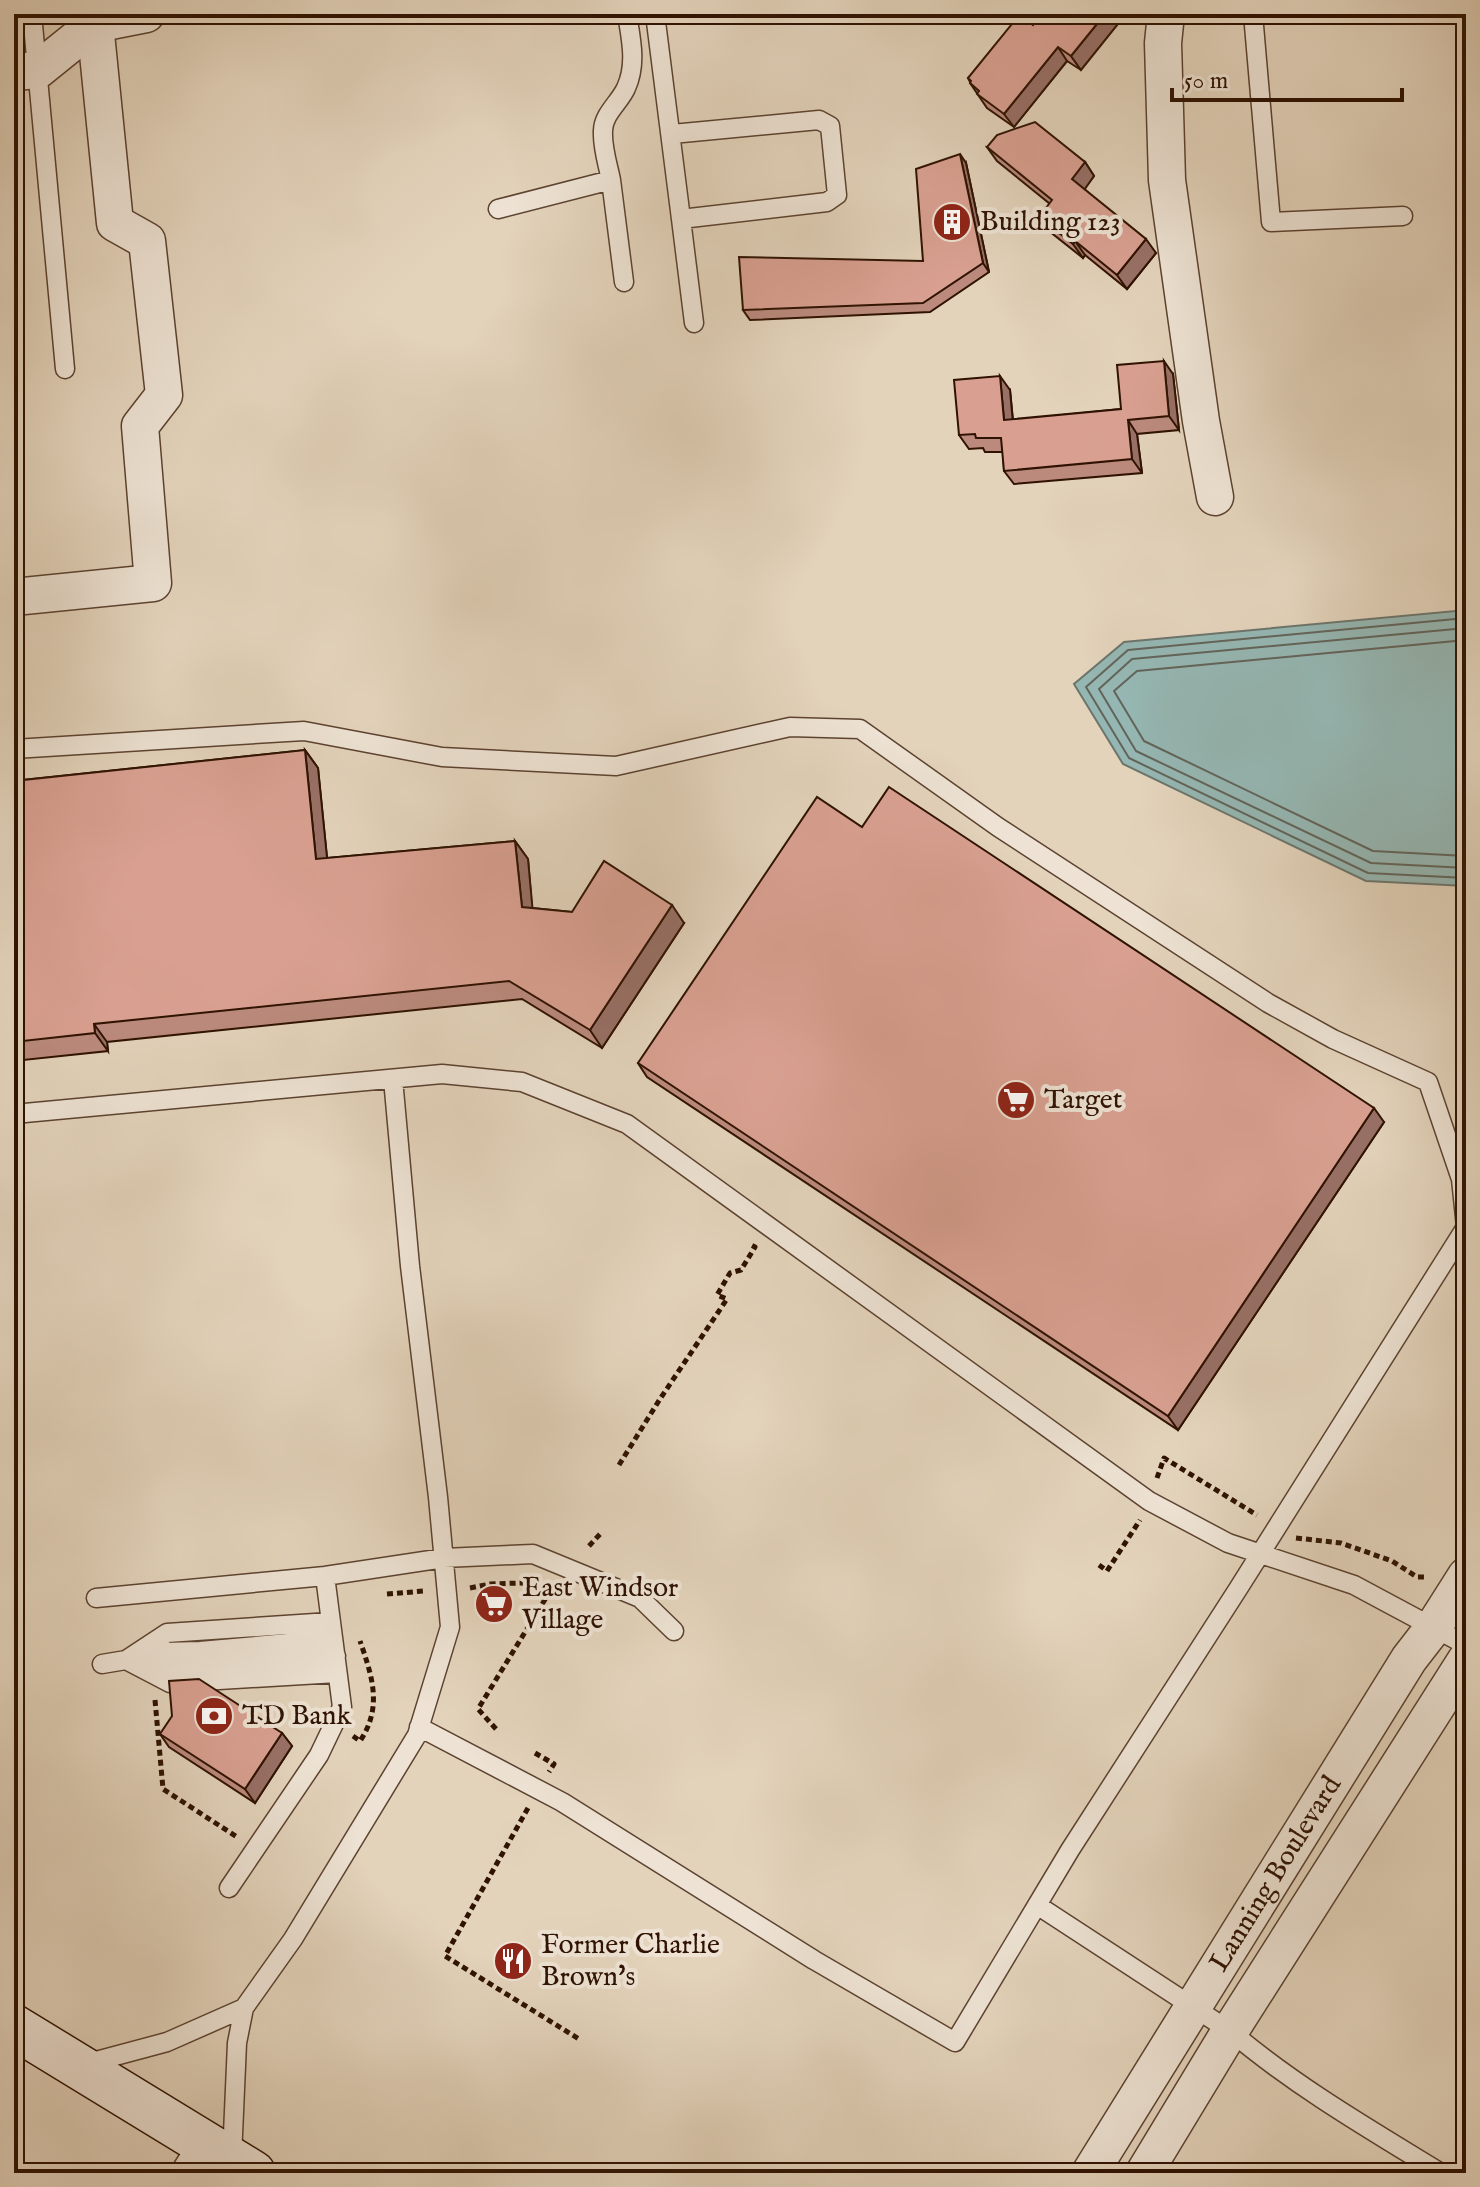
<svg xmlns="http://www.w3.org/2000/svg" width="1480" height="2187" viewBox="0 0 1480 2187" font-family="'IM FELL English',serif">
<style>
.water{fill:#95b7b3;stroke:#6c756c;stroke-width:2}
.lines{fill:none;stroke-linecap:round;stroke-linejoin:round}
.shore{stroke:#62645a;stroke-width:2}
.service-casing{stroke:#5c4230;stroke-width:21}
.minor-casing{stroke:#5c4230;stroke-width:39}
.secondary-casing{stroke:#2f1202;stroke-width:47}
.path{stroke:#2f1202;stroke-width:5;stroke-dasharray:6 4;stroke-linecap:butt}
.service{stroke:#ede2d3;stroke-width:18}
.minor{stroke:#ede2d3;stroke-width:36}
.secondary{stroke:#ede2d3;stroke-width:44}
.wall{fill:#bb8a7d;stroke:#2f1202;stroke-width:2}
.shaded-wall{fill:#987066;stroke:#2f1202;stroke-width:2}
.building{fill:#d9a091;stroke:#2f1202;stroke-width:2}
.labels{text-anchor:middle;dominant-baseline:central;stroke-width:8;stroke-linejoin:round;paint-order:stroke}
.poi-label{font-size:28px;fill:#2f1202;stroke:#ede2d3;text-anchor:start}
.street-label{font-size:28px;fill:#2f1202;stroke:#ede2d3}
</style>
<rect width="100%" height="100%" fill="#e3d3bb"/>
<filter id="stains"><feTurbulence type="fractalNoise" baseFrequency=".0025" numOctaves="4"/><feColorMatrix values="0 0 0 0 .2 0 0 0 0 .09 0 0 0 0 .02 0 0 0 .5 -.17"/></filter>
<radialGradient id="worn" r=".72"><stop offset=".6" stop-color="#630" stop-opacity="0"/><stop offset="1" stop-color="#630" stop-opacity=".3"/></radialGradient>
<path class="water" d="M1466,610V886L1366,881L1123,764L1074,684L1124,642Z"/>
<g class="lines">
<path class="shore" d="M1466,618L1128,650L1086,687L1129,758L1368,873L1466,878
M1466,628L1132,659L1099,689L1136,751L1371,863L1466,868
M1466,640L1137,671L1114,691L1144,741L1373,851L1466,856"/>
<g class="service-casing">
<path id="service" d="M32,14L65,369
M655,14L681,219L827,202L837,195L830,126L819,120L672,134
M1253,14L1271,222L1403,216
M611,180L624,282
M498,209L611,180C608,165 602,147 603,131C603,114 620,102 626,88C637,64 631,39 627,14
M681,219L694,323
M14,749L304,731L442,757L616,766L790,727L860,729L998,827L1268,1003L1333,1039L1428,1082L1461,1179L1466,1227L1238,1589L1070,1850L955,2042L814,1960L562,1802L419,1727
M14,1114L442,1074L522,1082L627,1124L1149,1501L1228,1543L1354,1585L1466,1645
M96,1598L325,1576L444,1558L533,1554L640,1598L674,1631
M137,1658L164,1652L200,1651L333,1639
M126,1660L167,1633L330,1622
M143,1662C205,1672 273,1660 336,1656
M102,1664L126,1660L170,1683L337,1673
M229,1888L319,1755L342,1707L325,1576
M1037,1905L1230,2031C1295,2086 1369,2129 1441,2173
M85,2064L167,2042L244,2008
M232,2157L237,2043L244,2008L293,1939L417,1735L450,1627L438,1497L410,1266L393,1079
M179,2173L200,2140"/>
</g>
<g class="minor-casing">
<g id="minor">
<path d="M1166,14L1163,43L1167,180L1201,421L1215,497"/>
<path d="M14,72L38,70L95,24L146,14"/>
<path d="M14,597L153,583L140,426L164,395L147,241L115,223L94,14"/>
<path id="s1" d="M1090,2173L1409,1659L1433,1628L1466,1576"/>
<path d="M1144,2173L1230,2031L1466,1660"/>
</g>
</g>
<g class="secondary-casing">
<path id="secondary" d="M14,2027L253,2173"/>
</g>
<path class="path" d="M619,1465L660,1399L727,1299L717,1295L730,1273L741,1270L755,1247L751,1245
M1157,1478L1164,1458L1257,1515
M1296,1538L1341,1543L1392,1561L1417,1577H1426
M589,1546L602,1532
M1099,1565L1107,1571L1140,1520
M470,1588L490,1584L521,1583L540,1585
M387,1594L424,1591
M155,1700L163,1789L237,1837
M496,1729L478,1709L552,1588
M353,1736L360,1741C383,1707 372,1676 360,1641
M535,1753L554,1764L549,1772
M528,1808L445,1956L579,2039"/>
<use href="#service" class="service"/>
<use href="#minor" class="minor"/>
<use href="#secondary" class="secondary"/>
</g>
<path class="wall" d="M1042,14L1081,70L1067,61L1014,127L987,108L970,83V82L968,78L1033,25Z
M987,147L1085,162L1094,176L1084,189L1156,253L1127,289L1085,255L1083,258L1049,231L1039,217L1050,204L997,161Z
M966,163L989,272L930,312L750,320L743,310L923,261Z
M1173,374L1179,430L1137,434L1142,473L1014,484L1004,471L1003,452H985L983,448L969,449L959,435L1010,390L1013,420L1121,409Z
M305,750L318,768L327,858L515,841L528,859L532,908L684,923L602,1048L522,999L107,1042L108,1051L14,1061V781Z
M862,827L1384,1122L1178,1430L647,1077L638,1063Z
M282,1733L292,1746L255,1803L169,1747L160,1734Z"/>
<path class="shaded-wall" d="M1105,14H1126L1081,70L1071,56Z
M1058,47L1067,61L1014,127L1004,114Z
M960,154L966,163L989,272L983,263Z
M1085,162L1094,176L1082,193L1072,179Z
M1146,239L1156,253L1127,289L1117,275Z
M1075,241L1085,255L1083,258L1073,244Z
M1164,361L1173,374L1179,430L1169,416Z
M1000,376L1010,390L1014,434L1004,420Z
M1128,420L1137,434L1142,473L1132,459Z
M305,750L318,768L329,877L316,859Z
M515,841L528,859L534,925L522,907Z
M672,905L684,923L602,1048L590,1030Z
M94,1024L107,1042L108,1051L95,1033Z
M1374,1108L1384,1122L1178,1430L1168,1416Z
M282,1733L292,1746L255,1803L245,1789Z"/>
<path class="building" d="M1020,14L1033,25L1042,14H1105L1071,56L1058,47L1004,114L977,94L979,91L970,83L971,81L968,78Z
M1035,122L1085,162L1072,179L1146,239L1117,275L1075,241L1073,244L1039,217L1052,200L987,147L997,135Z
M960,154L983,263L923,303L743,310L739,257L923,261L916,169Z
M1164,361L1169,416L1128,420L1132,459L1004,471L1001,438H976L975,434L959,435L954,380L1000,376L1004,420L1121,409L1117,365Z
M305,750L316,859L515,841L522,907L572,912L604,861L672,905L590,1030L509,981L94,1024L95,1033L14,1042V781Z
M889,787L1374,1108L1168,1416L638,1063L817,797L862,827Z
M199,1679L282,1733L245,1789L160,1734L172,1716L169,1681Z"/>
<defs>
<g id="building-disc" transform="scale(2)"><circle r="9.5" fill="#8f2418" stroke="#ede2d3"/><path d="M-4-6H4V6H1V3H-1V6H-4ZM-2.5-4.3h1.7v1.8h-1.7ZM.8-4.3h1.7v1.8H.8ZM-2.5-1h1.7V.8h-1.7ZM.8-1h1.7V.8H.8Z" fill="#fff"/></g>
<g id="supermarket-disc" transform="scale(2)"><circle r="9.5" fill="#8f2418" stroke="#ede2d3"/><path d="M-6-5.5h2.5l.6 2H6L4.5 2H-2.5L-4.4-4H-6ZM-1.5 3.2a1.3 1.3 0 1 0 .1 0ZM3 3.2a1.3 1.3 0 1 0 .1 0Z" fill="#fff"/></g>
<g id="bank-disc" transform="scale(2)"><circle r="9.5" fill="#8f2418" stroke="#ede2d3"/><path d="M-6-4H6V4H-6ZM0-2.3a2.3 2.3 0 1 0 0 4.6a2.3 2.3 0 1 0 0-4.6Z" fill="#fff"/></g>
<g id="restaurant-disc" transform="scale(2)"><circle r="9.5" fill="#8f2418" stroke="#ede2d3"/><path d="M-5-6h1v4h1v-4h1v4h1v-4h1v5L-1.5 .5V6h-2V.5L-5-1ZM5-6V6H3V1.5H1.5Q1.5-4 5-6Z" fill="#fff"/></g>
</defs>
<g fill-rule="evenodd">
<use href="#building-disc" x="952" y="222"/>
<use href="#supermarket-disc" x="1016" y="1100"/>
<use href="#supermarket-disc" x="494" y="1604"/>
<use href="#bank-disc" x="214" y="1716"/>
<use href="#restaurant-disc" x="513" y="1961"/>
</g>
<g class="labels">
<g class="poi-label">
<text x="980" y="222">Building 123</text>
<text x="1044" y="1100">Target</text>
<text x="522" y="1588">East Windsor<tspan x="522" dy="32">Village</tspan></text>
<text x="242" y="1716">TD Bank</text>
<text x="541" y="1945">Former Charlie<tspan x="541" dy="32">Brown's</tspan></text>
</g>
<g class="street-label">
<text stroke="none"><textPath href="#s1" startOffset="352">Lanning Boulevard</textPath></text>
</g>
</g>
<rect width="1480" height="2187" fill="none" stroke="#e3d3bb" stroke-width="48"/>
<rect x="16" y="16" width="1448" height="2155" fill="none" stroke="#2f1202" stroke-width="4"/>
<rect x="24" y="24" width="1432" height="2139" fill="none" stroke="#2f1202" stroke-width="2"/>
<path d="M1172 88v12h230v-12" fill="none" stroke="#2f1202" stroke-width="4"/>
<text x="1184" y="88" font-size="24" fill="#2f1202" stroke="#ede2d3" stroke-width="6" paint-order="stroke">50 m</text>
<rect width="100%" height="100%" filter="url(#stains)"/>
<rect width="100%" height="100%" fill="url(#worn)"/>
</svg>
